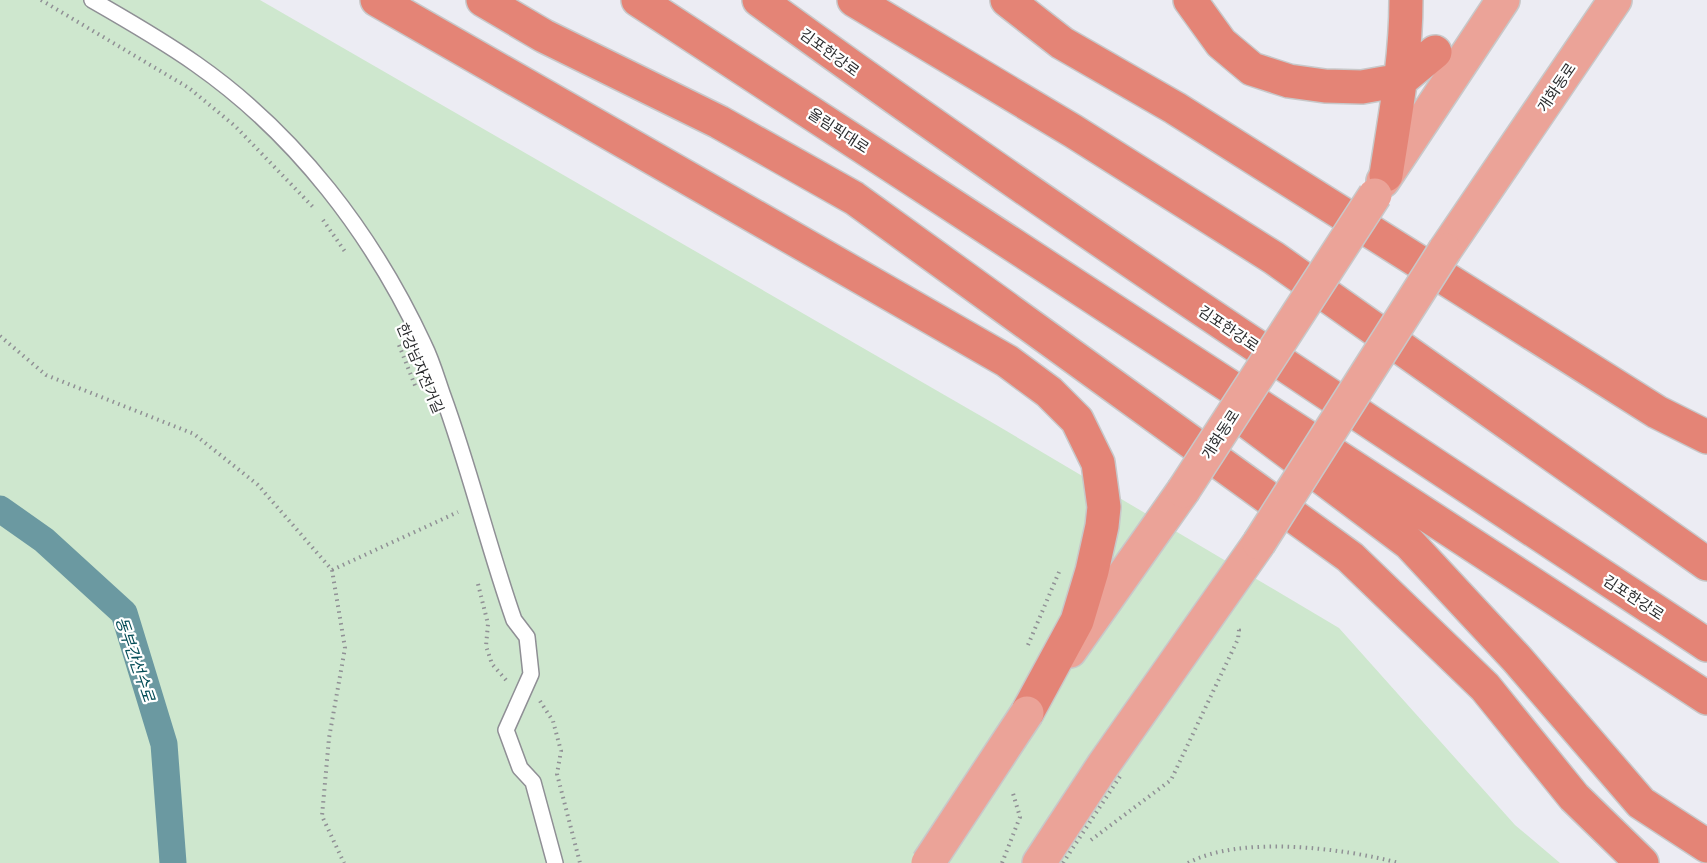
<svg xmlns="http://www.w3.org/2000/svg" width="1707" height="863" viewBox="0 0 1707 863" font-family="Commissioner,'Noto Sans KR',sans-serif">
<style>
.green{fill:#cee7ce}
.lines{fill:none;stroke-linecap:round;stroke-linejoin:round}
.canal{stroke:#6b99a1;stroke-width:27}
.service-casing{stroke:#8f8f95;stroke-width:18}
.primary-casing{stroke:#c8c8c9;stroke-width:36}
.trunk-casing{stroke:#c8c8c9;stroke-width:36}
.path{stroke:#909095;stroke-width:4;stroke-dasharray:1.5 4.5;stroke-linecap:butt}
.service{stroke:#fff;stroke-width:15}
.primary{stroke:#eba398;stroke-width:33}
.trunk{stroke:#e48476;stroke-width:33}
.primary-bridge-casing{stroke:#c8c8c9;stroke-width:36;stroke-linecap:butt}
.path-bridge{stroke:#909095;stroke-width:4;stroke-dasharray:1.5 4.5;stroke-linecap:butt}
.primary-bridge{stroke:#eba398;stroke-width:33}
.labels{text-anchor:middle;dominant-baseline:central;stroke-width:4.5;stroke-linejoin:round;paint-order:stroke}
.street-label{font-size:15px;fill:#2c2d2f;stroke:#fff}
.water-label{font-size:16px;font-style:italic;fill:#024b55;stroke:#fff}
</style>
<rect width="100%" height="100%" fill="#ececf3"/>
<path class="green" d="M0,0H260L993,423L1339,628L1515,825L1560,863H0Z"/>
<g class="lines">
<path class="canal" d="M0,509L44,540L124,613L164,744L173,863"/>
<g class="service-casing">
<path id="service" d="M92,0C127,20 162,40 196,64C296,134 373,235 424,345C432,361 437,379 443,396C470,470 488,546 514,620L527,637L531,674L506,730L520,768L533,782L555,863"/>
</g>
<g class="primary-casing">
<path id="primary" d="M1383,181L1503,0
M1445,250L1615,0
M1070,651L1183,491
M1039,863L1104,764L1259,543"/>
</g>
<g class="trunk-casing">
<path id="trunk" d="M377,0L1007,361L1049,392L1077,420L1098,463L1104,507L1102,526L1092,571L1077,621L1027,713
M483,0L544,36L719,122L854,198L1350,557L1485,687L1574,797L1642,863
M638,0L1707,698
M759,0C1068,225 1388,434 1707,645
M854,0L1073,131L1274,258L1707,564
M1007,0L1062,43L1175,108L1657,412L1707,437
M1190,0L1221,43L1252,69L1289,81L1325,86L1362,87L1401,80L1435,52
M1386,175C1395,117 1406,59 1406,0
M1244,419L1409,543L1517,659L1641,803L1707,846"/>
</g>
<path class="path" d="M41,0L189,88L235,126L313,207
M323,220L346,253
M0,336L46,375L194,434L258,485L332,570L345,648L329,738L322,816L344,863
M399,345L416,388
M332,570L458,512
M478,584L488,624L486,646L492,664L506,680
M1028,645L1059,572
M540,701L553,721L561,751L557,774L580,863
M1091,840L1171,780L1238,639L1239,630L1236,628
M1002,863L1020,817L1012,790
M1188,863C1240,835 1343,848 1399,863"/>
<use href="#service" class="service"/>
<use href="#primary" class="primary"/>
<use href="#trunk" class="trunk"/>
<g class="primary-bridge-casing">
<path id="primary-bridge" d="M1183,491L1375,195
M1259,543L1445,250
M928,863L1027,713"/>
</g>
<path class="path-bridge" d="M1063,863L1121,775"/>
<use href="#primary-bridge" class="primary-bridge"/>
</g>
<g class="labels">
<g class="street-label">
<text transform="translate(830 52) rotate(36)">김포한강로</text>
<text transform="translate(1556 87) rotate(-56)">개화동로</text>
<text transform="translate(839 130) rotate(33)">올림픽대로</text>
<text transform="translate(1229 328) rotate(34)">김포한강로</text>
<text transform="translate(421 368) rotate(67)">한강남자전거길</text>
<text transform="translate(1220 434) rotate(-57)">개화동로</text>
<text transform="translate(1634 597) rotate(33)">김포한강로</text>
</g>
<g class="water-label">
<text transform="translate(136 659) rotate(71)">동부간선수로</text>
</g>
</g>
</svg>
